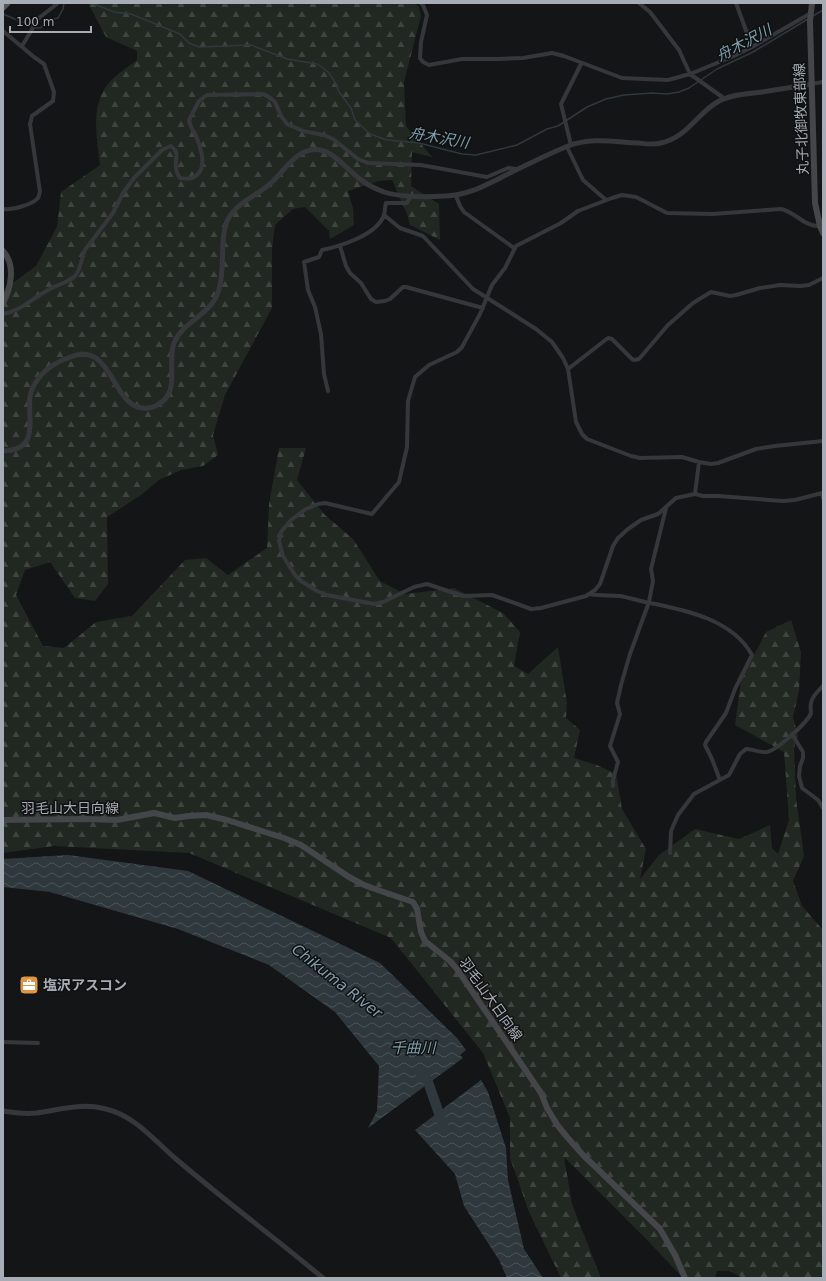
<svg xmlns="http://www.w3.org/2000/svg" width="826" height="1281" viewBox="0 0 826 1281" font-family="'DejaVu Sans','Noto Sans JP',sans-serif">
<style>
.forest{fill:url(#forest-firs)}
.water{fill:url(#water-waves)}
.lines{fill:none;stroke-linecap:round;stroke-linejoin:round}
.stream{stroke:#2f393d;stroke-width:1.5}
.river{stroke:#2f393d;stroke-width:10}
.minor{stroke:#36373b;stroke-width:4}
.tertiary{stroke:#36373b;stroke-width:5}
.secondary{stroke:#44464a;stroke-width:6}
.primary{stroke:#525559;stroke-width:7}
.labels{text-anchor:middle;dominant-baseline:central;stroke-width:3;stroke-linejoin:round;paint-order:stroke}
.street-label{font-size:14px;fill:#a7adb5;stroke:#0f1011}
.poi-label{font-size:14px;font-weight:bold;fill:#a7adb5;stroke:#0f1011;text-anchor:start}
.water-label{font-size:15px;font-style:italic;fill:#819fad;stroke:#0f1011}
</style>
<defs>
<pattern id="forest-firs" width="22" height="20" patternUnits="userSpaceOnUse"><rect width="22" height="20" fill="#212821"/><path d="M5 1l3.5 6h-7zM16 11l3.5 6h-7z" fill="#3e443f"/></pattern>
<pattern id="water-waves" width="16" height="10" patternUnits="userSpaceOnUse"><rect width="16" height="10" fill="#2f393d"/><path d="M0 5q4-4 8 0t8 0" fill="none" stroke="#4a5357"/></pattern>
</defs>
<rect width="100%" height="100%" fill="#141516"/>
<path class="forest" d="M88,3H415L419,7L421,16L404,82L406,126L432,157L412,152L411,186L439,204L440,240L410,225L407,214L392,180L379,181L348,191L353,208L354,225L330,239L329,231L305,207L293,209L275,225L272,249V308L225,395L213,435L218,455L203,466L181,470L159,480L141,495L107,517L108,584L95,601L75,598L50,562L25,570L16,595L43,646L64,648L96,622L132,616L185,560L206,558L228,575L267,548L269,504L279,448H306L297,480L325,515L353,539L380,581L405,594L454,588L503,613L520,632L514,666L528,674L558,647L567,703L566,718L580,730L574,758L597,765L616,774L622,809L646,849L640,879L659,855L695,829L739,839L770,825L772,848L778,854L789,820L784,752L735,725L741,680L766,632L791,620L801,652L799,691L793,717L798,736L794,748L796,798L804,856L793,881L802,906L823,930V1278H743L729,1271H717L715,1278H683L649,1242L564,1157L572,1204L601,1278H561L529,1212L510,1158V1118L483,1053L391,938L189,853L54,846L3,853V290L36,266L57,227L61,192L100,165C97,138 90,106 108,84C114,76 128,67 137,60V51L106,37Z"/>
<path class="water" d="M68,855L188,871L380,963L457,1038L466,1050L460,1055L463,1058L368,1128L377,1111L379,1066L335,1012L269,965L178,929L50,892L3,887V859Z
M481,1080L488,1092L506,1148L508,1180L524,1249L543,1278H507L499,1260L464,1206L455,1174L415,1130Z"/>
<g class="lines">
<path class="stream" d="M92,3L114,12L131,14L180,34L189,43L199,47L251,45L287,59L317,64L323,68L328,72L335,82L339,92L351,108L355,120L370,134L387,140L419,143L462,154L476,155L517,145L547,129L558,126L587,107L606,99L624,95L652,93L667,94L679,92L689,88L717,69L753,52L808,19
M3,14L36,28H41L47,20L58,18L63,9L64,3
M813,16L823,10"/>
<path class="river" d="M421,1074L427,1079L443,1125"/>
<path class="minor" d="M421,3L423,5L427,15L421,42L420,58L423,62L429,65L462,59H498L523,58L552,53L564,56L622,78L668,80L690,74L734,56L752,47L811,13
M639,3L650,12L679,50L690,74L725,99
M736,3L752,47
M3,31L34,57L44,64L54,92L53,101L32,116L30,124L40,192C39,194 39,196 38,198C32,205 12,210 3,209
M22,46L39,18L58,3
M812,84L823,82
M571,145L561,104L581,64
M567,147L583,180L606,200
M456,196L460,206L464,212L514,248
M384,215L400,228L423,236L473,289L536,329L552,342L563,358L568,369L576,422L582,434L587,439L631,456L640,458L682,457L699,462L711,464L718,463L756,449L775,446L823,441
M823,220L820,226C804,227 796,212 781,209L712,214L667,213L636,197L622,195L612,198L578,211L561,223L516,246L505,268L492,285L480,314L462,347L457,352L429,365L415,377L408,401L407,447L399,482L372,514L325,503L318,504L306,509L291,520L281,532L279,541L283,556L295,575L301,581L317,591L327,595L374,604L383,602L414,587L427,584L463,596L492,595L531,609L541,608L586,596L595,590L600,584L613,546L618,538L628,529L641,520L658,514L676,498L695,494L703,496H718L783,501L795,500L822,493L823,498
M340,246L346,266L350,273L361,283L371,299L376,302L385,301L390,299L403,287H406L483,308
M3,314C21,311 34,297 50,289C57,285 69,282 75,276C81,270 81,258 85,250L113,213L123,193L134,178L162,150L171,146C181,154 174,158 176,168C176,172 178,175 180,178C187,179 192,180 198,174C207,165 200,144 195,134C192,129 190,126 189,120L199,101L207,95L263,94L269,97L275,102L281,116L287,124L303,131L324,135L333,139L358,159L368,163L421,165L487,177L508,168L517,169
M568,369L608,338L612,339L632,359L634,360L639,359L668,325L693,303L711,292L730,296L736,295L760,288L780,285L801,286L809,285L823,278
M328,391L324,374L321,334L315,307L308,290L304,262L319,257L322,250C341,246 377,235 384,215C385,211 385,206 386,203H407L411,196
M695,494L699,462
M589,594C600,596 610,595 620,596C630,598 640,601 650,603C686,610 733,620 752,655L735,689L726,713L706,742L705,745L712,759L720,780
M792,734L803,752V758L800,766L799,776L802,788L818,800L823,808
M613,786V780L618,762L610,746L620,714L617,703L621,685L630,654L649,602L653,581L651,569L666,508
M670,853L671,831L678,815L694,794L729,775L740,754L746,749C753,749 760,753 767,752C777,750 808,722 811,713C811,710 810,706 811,703C812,696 818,691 823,686
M3,1042L38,1043"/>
<path class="tertiary" d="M3,451C41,450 27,419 30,396C32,387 38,378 44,372C51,366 59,361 68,358C115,337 110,412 148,408C153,408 158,405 163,401C179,387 167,362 174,343C182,323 205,317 215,299C225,282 221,253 224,233C225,226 227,219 232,213C242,200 260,194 272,182C281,174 288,162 299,155C326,138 341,165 360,179C367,185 376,189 384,192C402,198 427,197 445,196C466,196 484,186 502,177C524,166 546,155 568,146C591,137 615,142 639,143C647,144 654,145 661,143C688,137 697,113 719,101C732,94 748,94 762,92C779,89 795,87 812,84
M3,1111C14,1113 25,1114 36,1113C59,1110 83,1102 106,1109C135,1116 154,1140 176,1159C224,1200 275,1238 323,1278"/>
<path class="secondary" d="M812,3L810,21L815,203L820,226L823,233
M3,251C16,265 11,288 3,303
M3,820L86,819L117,820L154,813L175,818L188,816L206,815L227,820L284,838L301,845L349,877L362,884L372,888L413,902L417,909L421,932L425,941L450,961L457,969L541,1093L547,1108L558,1126L567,1137L583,1155L660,1229L675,1255L685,1278"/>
<path class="primary" d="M3,7L7,3"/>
</g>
<defs>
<g id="office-square" transform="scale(1)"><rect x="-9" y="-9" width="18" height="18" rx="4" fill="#e19541" stroke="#0f1011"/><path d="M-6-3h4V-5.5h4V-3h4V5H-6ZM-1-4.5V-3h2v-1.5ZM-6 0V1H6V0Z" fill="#fff"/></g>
</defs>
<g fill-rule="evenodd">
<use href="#office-square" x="29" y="985"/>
</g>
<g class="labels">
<g class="street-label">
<text transform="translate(801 119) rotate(-92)">丸子北御牧東部線</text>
<text x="70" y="808">羽毛山大日向線</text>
<text transform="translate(491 999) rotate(55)">羽毛山大日向線</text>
</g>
<g class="poi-label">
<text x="43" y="985">塩沢アスコン</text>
</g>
<g class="water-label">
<text transform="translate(744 43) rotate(-28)">舟木沢川</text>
<text transform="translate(439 138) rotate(10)">舟木沢川</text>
<text transform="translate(337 981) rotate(38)">Chikuma River</text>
<text x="413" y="1048">千曲川</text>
</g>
</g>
<rect width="826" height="1281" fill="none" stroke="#a7adb5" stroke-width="8"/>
<path d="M10 26v6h81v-6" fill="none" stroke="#a7adb5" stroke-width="2"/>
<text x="16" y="26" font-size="12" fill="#a7adb5" stroke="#0f1011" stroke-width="3" paint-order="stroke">100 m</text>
</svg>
